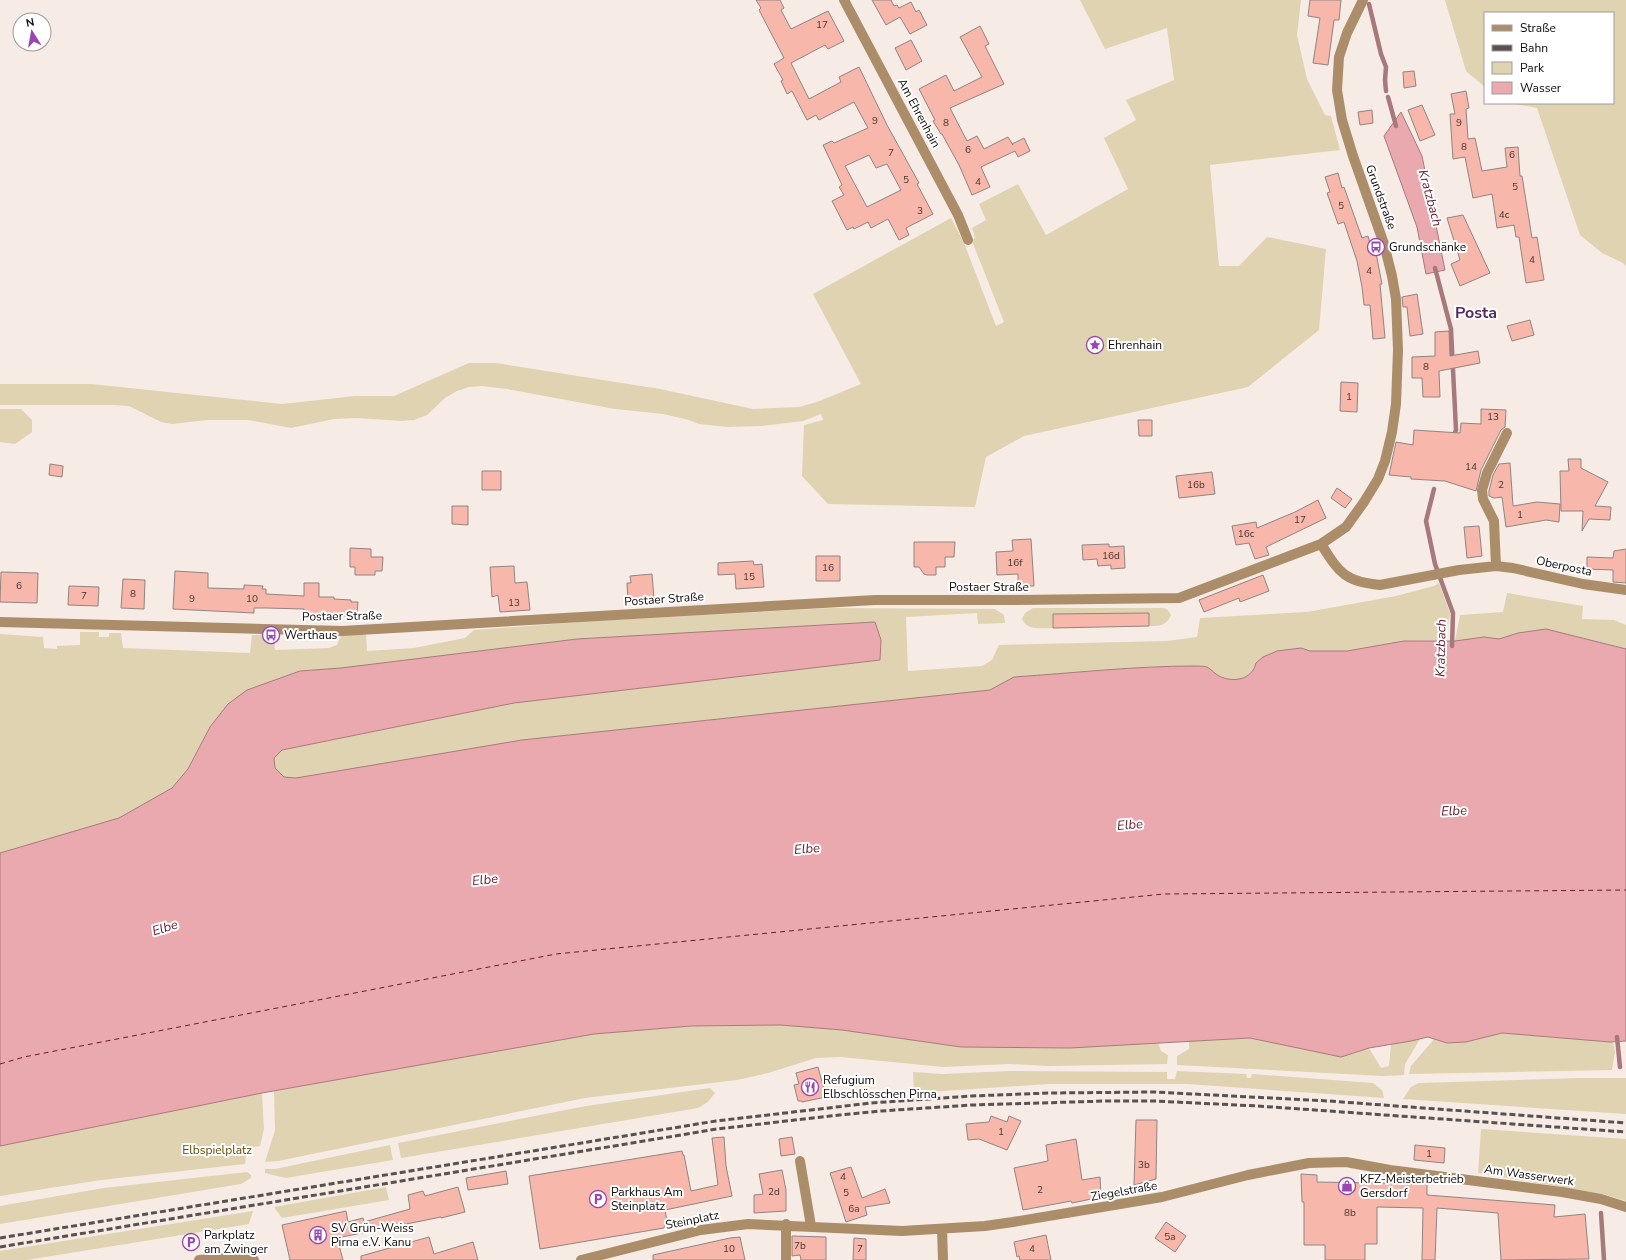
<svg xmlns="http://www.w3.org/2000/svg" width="1626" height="1260" viewBox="0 0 1626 1260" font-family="'Nunito Sans',sans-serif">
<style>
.green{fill:#e0d3b2}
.water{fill:#eaa9ae;stroke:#a8797c}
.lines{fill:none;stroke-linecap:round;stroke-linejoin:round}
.stream{stroke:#a8797c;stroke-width:4.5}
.ferry{stroke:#661b29;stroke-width:1;stroke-dasharray:5 4;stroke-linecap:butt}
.building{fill:#f7b7aa;stroke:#918482;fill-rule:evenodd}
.street{stroke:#ac8d6a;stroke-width:10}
.rail{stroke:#58514e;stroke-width:3;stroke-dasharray:6 3;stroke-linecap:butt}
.labels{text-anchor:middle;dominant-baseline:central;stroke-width:4;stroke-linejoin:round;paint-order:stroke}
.number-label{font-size:10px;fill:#483530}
.street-label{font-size:12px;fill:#0e0a08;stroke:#fff}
.poi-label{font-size:12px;fill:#0e0a08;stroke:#fff;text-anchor:start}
.park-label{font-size:12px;fill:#624c05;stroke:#fff}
.water-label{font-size:13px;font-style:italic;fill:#661b29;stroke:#fff}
.district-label{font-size:16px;font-weight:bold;fill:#532b61;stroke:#fff}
</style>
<rect width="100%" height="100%" fill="#f7ebe5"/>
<path class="green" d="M1080,0H1301L1297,35L1307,79L1325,115L1331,116L1340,150L1210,165L1219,266H1239L1267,237L1326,249L1319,330L1248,387L1024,436L986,457L975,507L828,504L802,476L804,425L823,420L821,414L803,421L762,426L728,427L699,424L689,420L663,414L615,409L507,389L482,386L469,387L457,391L445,398L427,415L414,420L402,421L357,418L334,419L291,428L248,420H207L172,424L161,422L129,406L112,405H0V384H91L282,404L355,396H394L469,363H495L660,389L753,409L799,407L817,402L861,384L813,294L951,218L964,243L996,326L1004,322L972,241L975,238L972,228L986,220L979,204L1018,184L1046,235L1128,189L1104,138L1136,120L1126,100L1174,80L1167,28L1105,49Z
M1445,0H1626V266L1623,263L1602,253L1580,235L1537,108L1510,103H1613V13H1485V87L1466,71Z
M0,409H21L32,420V432L15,444L0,442Z
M1439,583L1450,613L1445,640L1404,641L1347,651H1310L1301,648L1277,651L1263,657L1256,663C1252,680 1233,683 1219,676C1215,674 1211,669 1207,667C1204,666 1198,666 1195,666C1135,666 1074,673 1014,677L991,690L522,740L296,778L284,777L275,768L274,758L282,750L514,703L879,660L881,640L875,622L577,639L341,668L300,671L247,690L210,727L188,769L172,788L119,818L0,853V634L43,637L44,648L57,649V646L80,645V632H99V637H109V633H121L123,648L250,653L252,635H274L275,650L329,648L337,645L341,635L366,634L367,651L414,648L465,638L474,630L579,622L830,608L995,609L1004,615L1005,623L978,624L977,613L906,617L908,671L982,666L992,660L999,645L1167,641L1197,637L1200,618L1307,612L1396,596L1434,586Z
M1507,593L1583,606L1582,619L1614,620L1626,625V649L1546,629L1518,633L1499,639L1484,637L1455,641L1460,615L1503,612Z
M1033,608H1163L1167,609L1171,615C1166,626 1160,626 1149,626L1053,614V628C1042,628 1027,631 1022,619L1025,613Z
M781,1025L842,1030L961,1047L1070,1048L1158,1043L1161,1051L1168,1055L1167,1064L1048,1066L1009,1064L943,1067L841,1057L816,1058L768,1073L737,1080L585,1098L278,1161L265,1162L275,1130L274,1091L594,1034L691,1026Z
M1502,1033L1613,1042L1615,1052L1612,1070L1409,1074L1411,1066L1435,1038L1447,1043L1466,1042Z
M1250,1038L1341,1057L1369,1048L1381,1068L1389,1066L1391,1044L1420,1039L1405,1064L1404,1075L1382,1076L1177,1065V1056L1189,1049V1041Z
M1010,1071L1167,1072V1079H1175L1177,1071L1246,1074L1247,1078H1251L1252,1074L1373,1083L1382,1090L1384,1098L1187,1084H1049L914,1093L913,1072L942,1074Z
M1580,1078H1626V1114L1403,1099L1411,1087L1419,1083Z
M710,1088L715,1093L708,1102L698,1108L401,1158L398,1143L586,1106Z
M262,1093L264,1129L260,1146L247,1148L245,1164L101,1180L0,1196V1146Z
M1481,1129L1626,1139V1201L1603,1194L1478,1173Z
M390,1145L393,1160L286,1178L265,1173V1169H275Z
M247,1172L251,1175V1178L241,1184L0,1224V1206L104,1188Z
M386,1187L389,1200L282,1218L274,1207Z
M253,1211L249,1224L27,1260H0V1251Z"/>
<path class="water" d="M1401,112L1422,156L1445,270L1426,274L1417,227L1384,136Z
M875,622L881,640L880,660L514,703L282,750L274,758L275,768L284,777L296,778L522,740L990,690L1014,677C1074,673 1135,666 1195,666C1198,666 1204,666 1207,667C1211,669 1215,674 1219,676C1233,683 1252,680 1256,663L1263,657L1277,651L1301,648L1310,651H1347L1404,641H1455L1484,637L1499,639L1518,633L1546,629L1626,649V1041L1610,1042L1502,1033L1466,1042L1447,1043L1428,1037L1411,1041L1369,1048L1341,1057L1250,1038L1070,1048L961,1047L842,1030L781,1025L691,1026L594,1034L262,1093L0,1146V853L119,818L172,788L188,769L210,727L228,704L247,690L300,671L341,668L577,639Z"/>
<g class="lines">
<path class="stream" d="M1369,4L1381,54L1386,67L1385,80L1386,91
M1388,97L1396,126
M1435,268L1451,329L1456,430L1453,438
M1434,489L1426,521L1435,564L1453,613L1452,646
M1617,1037L1620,1067
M1601,1213L1604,1260"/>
<path class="ferry" d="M0,1064L24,1057L556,954L1164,894L1626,890"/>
</g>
<path class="building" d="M756,0H780L784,8L781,10L791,29L828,11L844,41L828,49L825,45L791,63L809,99L841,82L839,77L859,67L887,125L919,183L917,184L933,214L906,228L909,235L899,240L888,219L871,228L868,222L854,229L853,227L847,230L832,201L844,195L839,187L842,185L823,145L832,141L834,143L868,128L854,102L819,120L816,115L807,120L792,91L787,94L781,81L783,80L774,64L784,58L759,10L761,8ZM869,155L876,168L887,164L901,190L867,207L845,166Z
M872,0H891L894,6L897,5L899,8L911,2L916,12L919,10L927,25L910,34L900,17L886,25Z
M1310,0H1341L1339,20H1334L1328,65L1313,63L1320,18L1308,16Z
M980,26L989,44L985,46L1004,84L950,108L967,141L977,136L984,149L1008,137L1013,145L1012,144L1024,138L1030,151L1018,157L1015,151L981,167L990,187L972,195L959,165L942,134H941L933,121L935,120L919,89L946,75L954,91L982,77L960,37Z
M911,40L922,61L906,70L895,48Z
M1414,71L1416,86L1404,88L1403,72Z
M1466,91L1469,108L1466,109L1468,139L1475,138L1482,171L1507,167L1505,148L1518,147L1520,176H1522L1532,238L1537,237L1544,280L1526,283L1519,237H1516L1514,225L1497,228L1492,194L1473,198L1465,157L1453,159L1450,114H1455L1451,94Z
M1422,105L1435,135L1420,141L1408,110Z
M1372,110L1373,123L1360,125L1358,112Z
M1338,173L1342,188L1344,187L1362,238L1368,236L1373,254L1376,253L1382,284H1380L1385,338L1373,339L1370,305H1364L1362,287L1357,261L1344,222L1338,224L1327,193L1330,192L1325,177Z
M1463,215L1490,273L1460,286L1451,264L1460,260L1447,218Z
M1417,294L1423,334L1410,336L1407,307H1403L1402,297Z
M1530,320L1534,335L1512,341L1507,326Z
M1449,331L1450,356L1478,351L1480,363L1439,371L1440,397H1423L1422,378H1412V357L1435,356V332Z
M1341,382L1358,383L1357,412L1340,411Z
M1481,409L1506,410L1505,427L1501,430L1481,470L1476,491L1445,481L1411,479V477L1389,475L1396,442L1413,445L1414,430L1460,433L1461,423L1481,424Z
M1138,420H1152V436H1139Z
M1568,459H1581V468L1608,482L1595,506L1611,507L1610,520L1589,519L1582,531L1583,511H1561L1560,471H1569Z
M1510,463L1513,506L1537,502L1560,504L1559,522L1546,520L1506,527L1502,497L1494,498L1489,496V491L1493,475L1499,464Z
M50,464L63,466L62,477L49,475Z
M482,471H501V490H482Z
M1212,472L1215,494L1179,498L1176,476Z
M1337,488L1352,499L1345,508L1331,498Z
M1318,500L1326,518L1266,547L1269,555L1255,559L1249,543L1236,545L1232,526L1256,522L1257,528L1295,512Z
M452,506H468V525L452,524Z
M1479,526L1482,556L1467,558L1464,527Z
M1031,539L1034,586H1018V574L997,575L996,552L1013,551L1012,540Z
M914,542H955L954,557H945V567H936V575H927L924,574L919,567H914Z
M1109,544V547L1124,546L1125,568L1111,569V565L1098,566L1097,559L1083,560L1082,545Z
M350,548L371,549V557H383L382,571H375V575H355V567H350Z
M1626,549V583L1613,582V570L1587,569V557L1613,558L1614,551Z
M816,556H840V581H816Z
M753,561L754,565L762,564L764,587L736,589L735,574L718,575V563Z
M514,566L515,583L527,582L530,610L500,612L498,595L492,597L490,567Z
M175,571L208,573V588L244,589V585L263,586L262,589H266V594L304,596V583H319V597H334V599L351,600V602H358L357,614L351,613V616L303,615L304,609L266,608H254V613L173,609Z
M1,572L38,573L37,603L0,602Z
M652,574L654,599L628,602L627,583H631L630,576Z
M1263,575L1269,591L1240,602L1239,598L1204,612L1199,600Z
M123,579L145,580L144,609L121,608Z
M69,586L99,587L98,606L68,605Z
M1149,613V626L1053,628V614Z
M818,1067L826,1097L802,1102V1101H798L794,1085L799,1084L796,1073Z
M991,1116L1007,1122L1009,1116L1021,1121L1007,1150L979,1139L968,1140L966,1124L989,1122Z
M1136,1120H1157L1156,1179L1134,1185Z
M724,1137L726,1166L732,1196L665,1210L667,1221L664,1228L658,1229L540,1249L529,1176L682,1151L683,1155H684L691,1191L718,1185L712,1138Z
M792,1137L795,1154L781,1156L779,1139Z
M1076,1139L1082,1180L1100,1177L1101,1197L1072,1203L1071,1201L1023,1210L1014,1168L1048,1161L1046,1145Z
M1415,1145L1445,1148L1444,1163L1414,1160Z
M851,1167L862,1198L885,1189L890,1203L865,1207L867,1215L846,1222L830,1173Z
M782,1170L786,1190V1211L754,1213V1195L763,1194L759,1174Z
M506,1171L508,1184L468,1190L466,1178Z
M1301,1174L1317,1175V1182L1427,1184V1195L1555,1205L1554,1217L1585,1214L1589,1259L1501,1260L1498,1213L1437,1208L1435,1260H1422L1423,1208L1377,1207V1244H1365V1260H1325V1245H1304V1202H1302Z
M458,1187L465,1212L441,1218V1217L337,1238L343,1260H290L282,1225L346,1211L348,1222L363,1218L364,1222L410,1209L408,1195L423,1191L425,1196Z
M1166,1222L1186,1236L1175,1252L1155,1238Z
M1046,1235L1051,1260H1020L1019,1256L1017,1257L1014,1242Z
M792,1236L826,1237V1260H801L800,1255L792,1256Z
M429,1237L434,1254L473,1242L478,1260H361V1256Z
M740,1237L745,1260H653V1255L730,1238Z
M854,1238L866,1239V1260H853Z"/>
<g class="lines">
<path class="street" d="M844,0L958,215L968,240
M1321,544C1339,572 1344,582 1380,585L1459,570L1496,566L1513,568L1583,584L1626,590
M1496,566L1494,521L1483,499L1482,490L1487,473L1507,433
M0,622L342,631L875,600H1011L1179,598L1321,544L1346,527L1364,502L1378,479L1385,461L1392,432L1396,404L1398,350L1396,299L1392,276L1384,244L1353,156L1342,120L1337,90L1339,57L1347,33L1363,0
M800,1161L811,1226
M942,1229L943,1260
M199,1260L235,1257L254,1260
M581,1260L701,1230L748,1224L902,1231L985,1226L1013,1222L1162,1197L1248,1175L1309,1163L1346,1162L1390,1170L1562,1192L1601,1199L1626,1207
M786,1260V1224"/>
<path class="rail" d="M0,1238L716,1121L871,1103L972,1096L1049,1093L1154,1092L1329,1101L1626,1123
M0,1247L717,1129L830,1116L881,1111L972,1105L1106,1101H1154L1258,1106L1626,1132"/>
</g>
<defs>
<g id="bus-ring" transform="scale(0.9)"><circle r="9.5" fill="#fff" stroke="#9946b4" stroke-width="1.5"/><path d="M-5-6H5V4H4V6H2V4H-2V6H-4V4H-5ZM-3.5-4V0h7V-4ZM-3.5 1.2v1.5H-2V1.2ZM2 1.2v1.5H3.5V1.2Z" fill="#9946b4"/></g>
<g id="sight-ring" transform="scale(0.9)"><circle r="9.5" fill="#fff" stroke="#9946b4" stroke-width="1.5"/><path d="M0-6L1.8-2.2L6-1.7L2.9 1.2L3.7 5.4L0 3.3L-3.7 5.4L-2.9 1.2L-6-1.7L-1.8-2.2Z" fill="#9946b4"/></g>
<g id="restaurant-ring" transform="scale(0.9)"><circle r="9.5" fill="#fff" stroke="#9946b4" stroke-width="1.5"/><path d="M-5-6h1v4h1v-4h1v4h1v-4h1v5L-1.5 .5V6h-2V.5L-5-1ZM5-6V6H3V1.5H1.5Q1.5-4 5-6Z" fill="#9946b4"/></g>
<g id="shop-ring" transform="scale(0.9)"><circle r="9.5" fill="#fff" stroke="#9946b4" stroke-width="1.5"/><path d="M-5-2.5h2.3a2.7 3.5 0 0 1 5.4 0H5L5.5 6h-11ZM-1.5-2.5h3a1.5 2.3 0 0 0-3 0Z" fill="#9946b4"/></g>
<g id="parking-ring" transform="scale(0.9)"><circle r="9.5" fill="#fff" stroke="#9946b4" stroke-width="1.5"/><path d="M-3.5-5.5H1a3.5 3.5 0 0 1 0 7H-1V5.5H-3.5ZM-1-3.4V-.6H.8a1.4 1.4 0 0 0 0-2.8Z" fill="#9946b4"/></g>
<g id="building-ring" transform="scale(0.9)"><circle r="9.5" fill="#fff" stroke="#9946b4" stroke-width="1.5"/><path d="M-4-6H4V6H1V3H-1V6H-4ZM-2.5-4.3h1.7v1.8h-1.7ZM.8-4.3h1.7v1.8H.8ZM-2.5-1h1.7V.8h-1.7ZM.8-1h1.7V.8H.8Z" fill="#9946b4"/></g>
</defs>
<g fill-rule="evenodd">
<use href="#bus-ring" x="1376" y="247"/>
<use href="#sight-ring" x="1095" y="345"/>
<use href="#bus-ring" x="271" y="635"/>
<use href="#restaurant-ring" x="810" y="1087"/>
<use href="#shop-ring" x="1347" y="1186"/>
<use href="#parking-ring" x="598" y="1199"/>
<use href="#building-ring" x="318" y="1235"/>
<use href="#parking-ring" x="191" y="1242"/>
</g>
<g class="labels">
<g class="number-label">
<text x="822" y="25">17</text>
<text x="875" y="121">9</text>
<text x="946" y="123">8</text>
<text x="1459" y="123">9</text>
<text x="1464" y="147">8</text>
<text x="968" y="150">6</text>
<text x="891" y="153">7</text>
<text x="1512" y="155">6</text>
<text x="906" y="180">5</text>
<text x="978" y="182">4</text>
<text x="1515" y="187">5</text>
<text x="1341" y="206">5</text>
<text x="920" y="211">3</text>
<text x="1504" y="215">4c</text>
<text x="1532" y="260">4</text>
<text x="1369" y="271">4</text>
<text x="1426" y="367">8</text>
<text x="1349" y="397">1</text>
<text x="1493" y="417">13</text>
<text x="1471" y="467">14</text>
<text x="1196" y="485">16b</text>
<text x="1501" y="485">2</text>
<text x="1520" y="515">1</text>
<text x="1300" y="520">17</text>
<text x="1246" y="534">16c</text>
<text x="1111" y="556">16d</text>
<text x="1015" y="563">16f</text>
<text x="828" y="568">16</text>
<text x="749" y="577">15</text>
<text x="19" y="586">6</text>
<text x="133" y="594">8</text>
<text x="84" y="596">7</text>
<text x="192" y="599">9</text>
<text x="252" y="599">10</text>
<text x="514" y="603">13</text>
<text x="1001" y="1132">1</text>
<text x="1429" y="1154">1</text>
<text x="1144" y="1165">3b</text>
<text x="843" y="1177">4</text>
<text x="1040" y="1190">2</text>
<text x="774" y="1192">2d</text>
<text x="846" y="1193">5</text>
<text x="854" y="1209">6a</text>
<text x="1350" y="1213">8b</text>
<text x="1170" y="1237">5a</text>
<text x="800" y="1246">7b</text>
<text x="729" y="1249">10</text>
<text x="860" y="1249">7</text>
<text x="1032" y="1249">4</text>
</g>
<g class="street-label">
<text transform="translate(919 113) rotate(62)">Am Ehrenhain</text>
<text transform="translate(1381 197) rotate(70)">Grundstraße</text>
<text transform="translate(1564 566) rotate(12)">Oberposta</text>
<text x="989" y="587">Postaer Straße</text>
<text transform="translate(664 599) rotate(-4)">Postaer Straße</text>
<text transform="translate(342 616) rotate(-1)">Postaer Straße</text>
<text transform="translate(1529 1175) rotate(8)">Am Wasserwerk</text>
<text transform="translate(1124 1191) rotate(-10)">Ziegelstraße</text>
<text transform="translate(692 1220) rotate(-11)">Steinplatz</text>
</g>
<g class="poi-label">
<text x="1389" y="247">Grundschänke</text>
<text x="1108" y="345">Ehrenhain</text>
<text x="284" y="635">Werthaus</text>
<text x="823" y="1080">Refugium<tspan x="823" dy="14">Elbschlösschen Pirna</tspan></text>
<text x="1360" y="1179">KFZ-Meisterbetrieb<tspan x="1360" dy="14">Gersdorf</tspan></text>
<text x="611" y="1192">Parkhaus Am<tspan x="611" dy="14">Steinplatz</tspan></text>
<text x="331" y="1228">SV Grün-Weiss<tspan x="331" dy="14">Pirna e.V. Kanu</tspan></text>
<text x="204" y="1235">Parkplatz<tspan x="204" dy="14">am Zwinger</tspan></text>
</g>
<g class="park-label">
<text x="217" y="1150">Elbspielplatz</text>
</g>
<g class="water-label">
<text transform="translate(1430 198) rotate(75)">Kratzbach</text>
<text transform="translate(1441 648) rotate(-89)">Kratzbach</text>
<text transform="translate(1454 811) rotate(-2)">Elbe</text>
<text transform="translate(1130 825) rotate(-4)">Elbe</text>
<text transform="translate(807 849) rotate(-4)">Elbe</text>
<text transform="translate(485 880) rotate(-6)">Elbe</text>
<text transform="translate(165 928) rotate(-17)">Elbe</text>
</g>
<g class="district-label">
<text x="1476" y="313">Posta</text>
</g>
</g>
<rect x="1484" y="12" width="130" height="92" fill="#ffffff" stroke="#9f9d9c"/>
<rect x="1492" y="25" width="20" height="6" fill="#ac8d6a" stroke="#9f9d9c"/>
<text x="1520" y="32" font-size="12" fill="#0e0a08">Straße</text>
<rect x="1492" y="45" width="20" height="6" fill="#58514e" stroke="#9f9d9c"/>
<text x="1520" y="52" font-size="12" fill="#0e0a08">Bahn</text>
<rect x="1492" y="62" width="20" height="12" fill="#e0d3b2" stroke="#9f9d9c"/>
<text x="1520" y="72" font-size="12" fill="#0e0a08">Park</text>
<rect x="1492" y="82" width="20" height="12" fill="#eaa9ae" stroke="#9f9d9c"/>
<text x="1520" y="92" font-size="12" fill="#0e0a08">Wasser</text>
<g transform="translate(32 32) rotate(349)"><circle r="19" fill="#ffffff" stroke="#9f9d9c"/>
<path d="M0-3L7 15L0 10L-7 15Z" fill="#9946b4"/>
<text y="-6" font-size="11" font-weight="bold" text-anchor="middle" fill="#0e0a08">N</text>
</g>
</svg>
